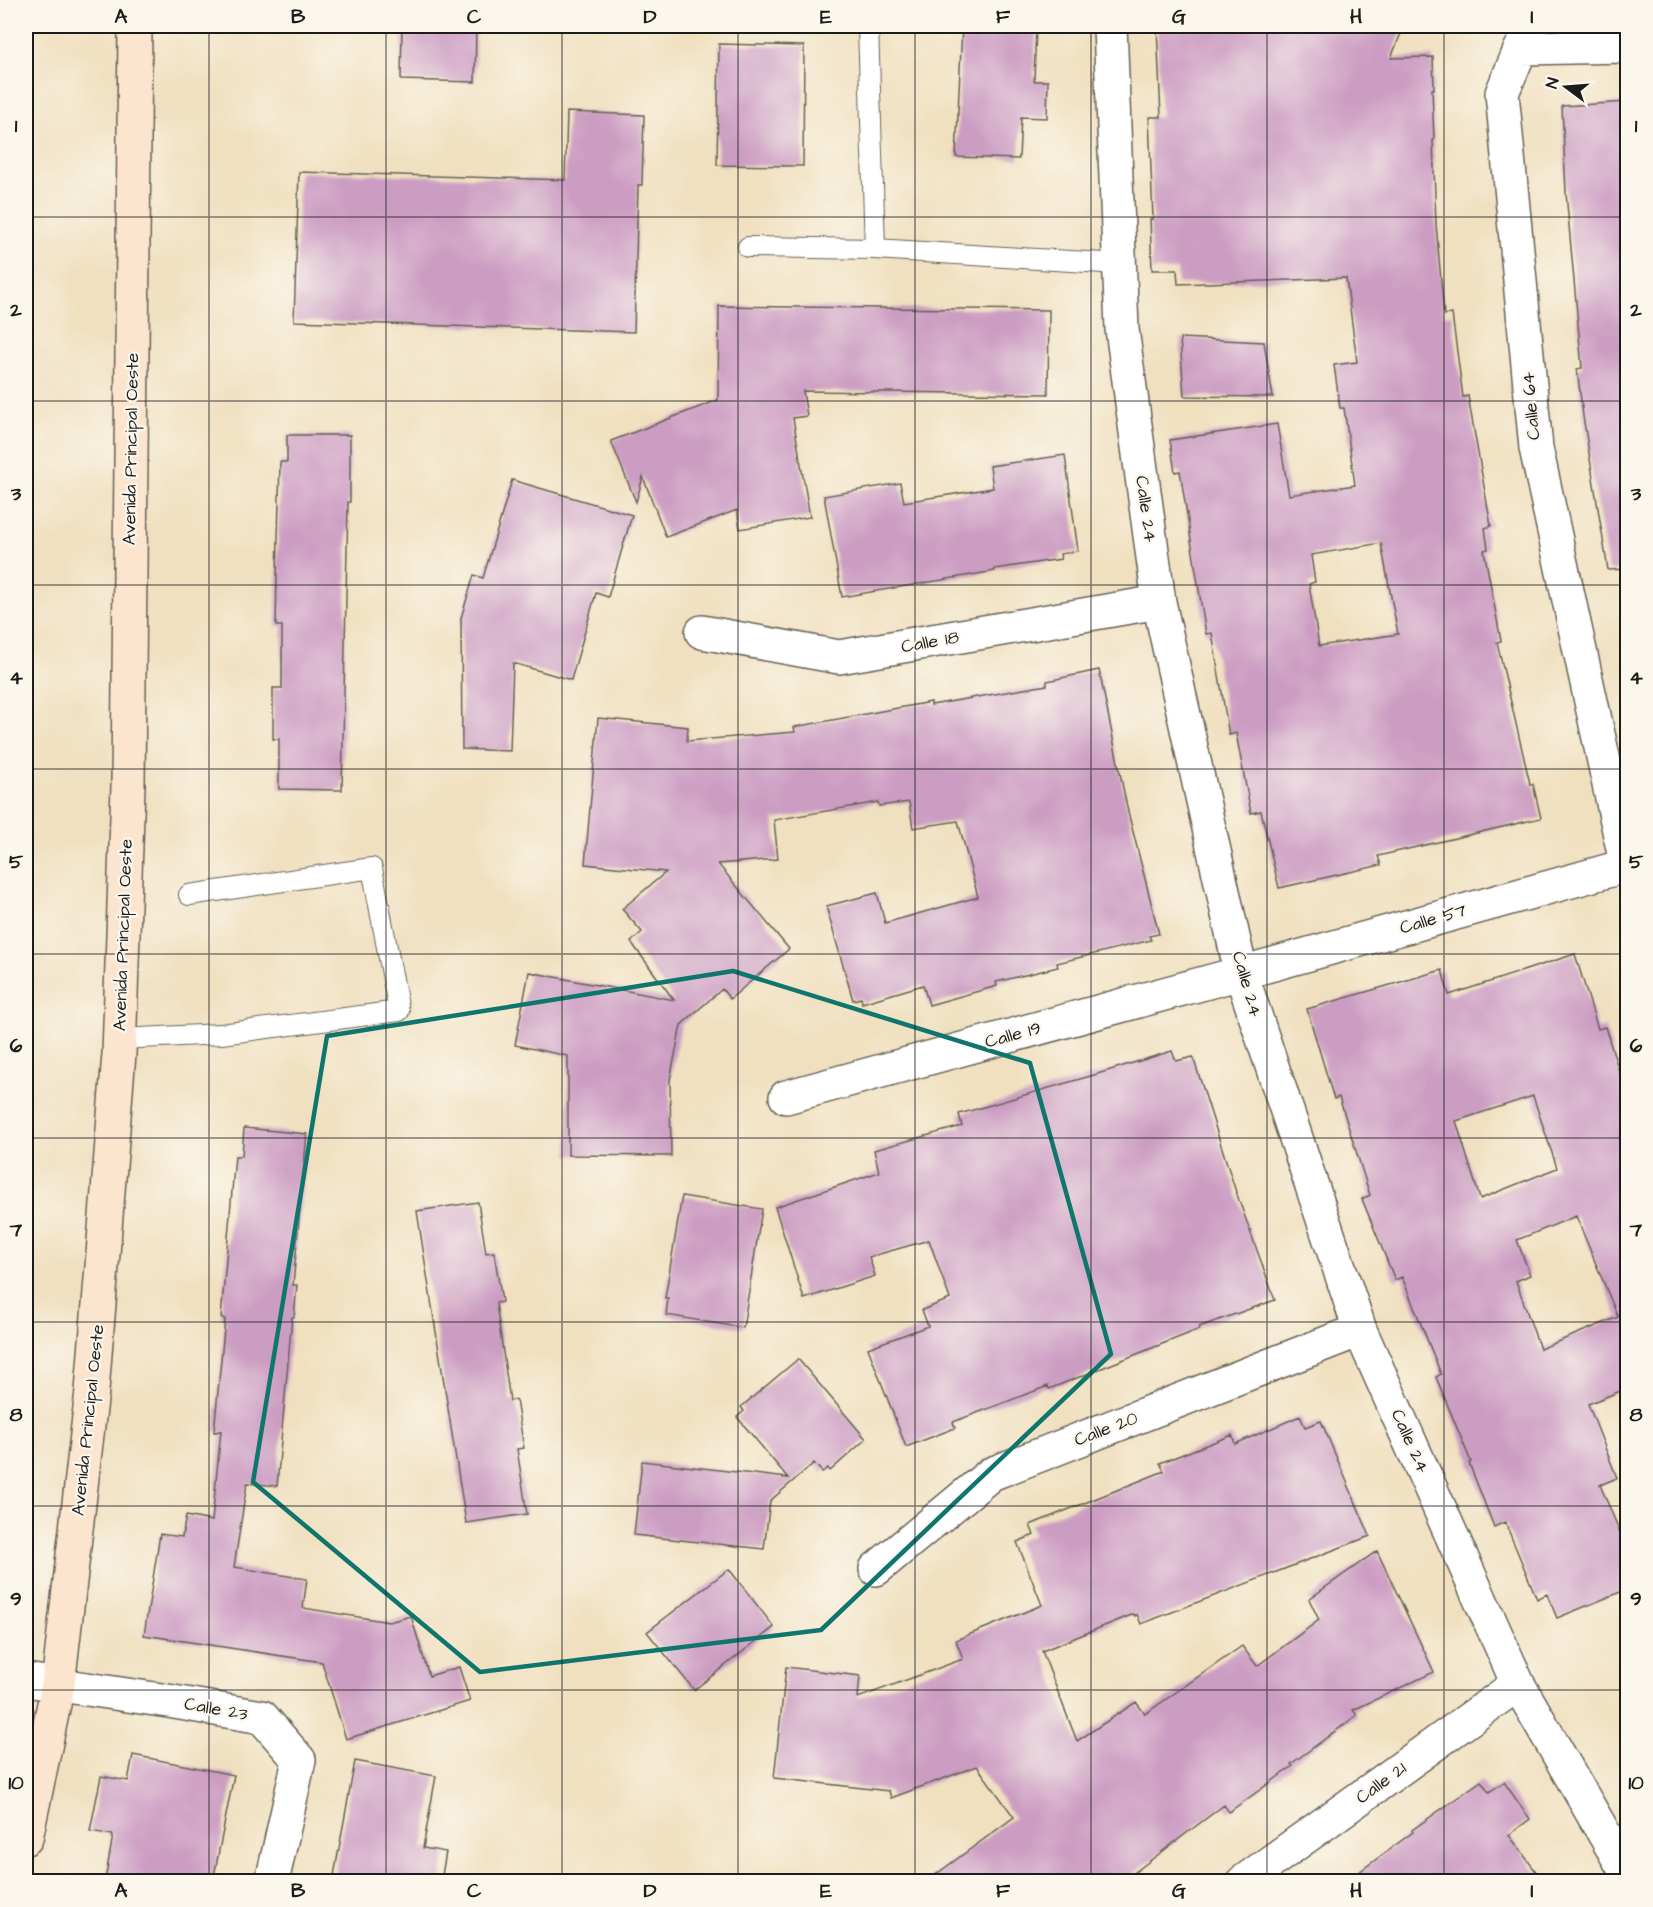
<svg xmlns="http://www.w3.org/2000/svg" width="1653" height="1907" viewBox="0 0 1653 1907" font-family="'Architects Daughter',sans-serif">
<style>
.building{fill:#cc9dc3;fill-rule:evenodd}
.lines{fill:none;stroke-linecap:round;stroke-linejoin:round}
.service-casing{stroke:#666155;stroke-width:22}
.minor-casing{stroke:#666155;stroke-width:36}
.secondary-casing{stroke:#666155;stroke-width:36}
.service{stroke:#fff;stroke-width:20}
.minor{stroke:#fff;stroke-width:33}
.secondary{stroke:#fbe5cf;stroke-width:33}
.marked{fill:none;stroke:#0f766e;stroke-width:4.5;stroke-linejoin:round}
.grid{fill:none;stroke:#1c1c1c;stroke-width:1.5;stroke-opacity:0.55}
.labels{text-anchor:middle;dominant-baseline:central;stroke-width:4.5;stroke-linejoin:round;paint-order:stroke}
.street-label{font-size:18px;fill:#1c1c1c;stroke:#fbf7ec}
.neatline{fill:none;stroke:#1c1c1c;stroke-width:2}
.grid-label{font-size:20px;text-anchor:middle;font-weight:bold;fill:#1c1c1c}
</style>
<rect width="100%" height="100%" fill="#fbf7ec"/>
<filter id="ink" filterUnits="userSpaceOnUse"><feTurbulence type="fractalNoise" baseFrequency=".0167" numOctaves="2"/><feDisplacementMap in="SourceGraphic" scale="12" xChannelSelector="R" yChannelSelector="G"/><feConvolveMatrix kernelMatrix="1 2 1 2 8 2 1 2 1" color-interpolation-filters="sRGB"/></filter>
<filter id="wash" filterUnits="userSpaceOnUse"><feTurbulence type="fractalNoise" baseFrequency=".008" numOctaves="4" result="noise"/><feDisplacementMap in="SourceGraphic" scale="24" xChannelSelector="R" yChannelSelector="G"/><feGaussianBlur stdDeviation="1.35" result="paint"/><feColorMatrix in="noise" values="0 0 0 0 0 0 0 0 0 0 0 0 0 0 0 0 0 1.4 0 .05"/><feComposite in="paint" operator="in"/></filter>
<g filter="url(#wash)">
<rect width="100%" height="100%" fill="#f0e0c0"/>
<g id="blocks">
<path class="building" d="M402,26H476L475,82L401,80Z
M962,26H1036L1034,81H1048L1047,118L1021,117L1019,159L956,157Z
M1157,26H1404L1391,58L1433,57L1434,89H1432L1434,140H1433L1436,224L1444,315L1452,314L1463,397L1468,396L1491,526L1485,528L1488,549L1484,550L1501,641L1497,642L1530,784H1533L1541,818L1378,856L1381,865L1279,888L1261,811L1251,813L1236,733L1229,735L1212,633L1206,634L1180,471L1175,472L1170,440L1277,424L1289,495L1355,485L1344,408H1340L1334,365L1357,362L1346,278L1178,284L1177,270H1152L1150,219H1153L1149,117H1161ZM1381,543L1398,634L1319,646L1309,584L1315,582L1311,555Z
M719,44L804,46L803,166L717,165Z
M1628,102V569L1608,570L1583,416L1577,369L1582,368L1566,193L1562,106Z
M567,112L644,115L642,185H638L634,332L294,321L299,172L565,180Z
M719,306L1049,310L1048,394L803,391L807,416L793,418L810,517L740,529L737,510L666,537L643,477L636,502L611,441L718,400Z
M1180,338L1264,342L1273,397L1184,396Z
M287,435H350V502H348L342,790L279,789V739H273V688H282V626H276L277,575L280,462H287Z
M1065,455L1078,551L1060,554L1061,559L994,569L995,571L842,597L824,496L900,483L904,502L993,488L990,466Z
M512,480L632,515L608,597L596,593L571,680L513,663L510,751L462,749L461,618L474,575L483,578Z
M1099,670L1128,812L1159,934L1149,936L1151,940L1057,963L1058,967L996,982L997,986L929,1005L923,985L862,1003L861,998L853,1000L826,906L877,893L885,923L978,897L958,821L913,828L909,802L879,806L878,802L774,820L778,859L718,864L789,949L730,999L722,989L681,1025L670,1080L671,1156L568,1155V1056L515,1045L529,972L674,1000L631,942L642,932L622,909L666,872L585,864L598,718L688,727L687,741L795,732L794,727L931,702V705L1047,685V681Z
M1575,954L1598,1029L1605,1027L1628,1099V1388L1588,1404L1617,1478L1600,1485L1628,1551V1589L1557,1618L1547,1594L1537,1599L1505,1522L1494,1527L1469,1463L1471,1462L1436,1377L1441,1374L1402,1277L1395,1280L1362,1199L1370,1195L1339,1097L1334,1099L1307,1009L1442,970L1449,995ZM1533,1096L1557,1168L1480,1199L1456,1121ZM1576,1216L1618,1317L1540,1349L1516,1281L1530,1275L1517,1240Z
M1172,1051L1176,1061L1193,1057L1236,1192L1275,1300L1199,1327L1200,1329L1049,1389L1048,1386L953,1422L955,1428L906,1447L868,1348L928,1326L922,1310L950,1299L929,1240L869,1257L875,1276L804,1299L775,1207L879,1172L874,1150L962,1126L959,1114L1094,1075Z
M244,1128L307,1134L293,1285H297L294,1317H292L277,1486L247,1483L234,1567L307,1579L303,1608L389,1622L411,1616L429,1676L459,1667L470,1701L346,1739L322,1662L144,1635L160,1534L182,1537L186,1516L212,1521L221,1431L214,1432L225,1319L221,1318L235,1156H242Z
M682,1196L762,1209L743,1328L666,1315L668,1298H665Z
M478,1202L486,1253L494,1252L502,1302L496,1303L510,1401L516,1400L524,1448L517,1449L527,1514L466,1523L417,1211Z
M798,1359L866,1439L830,1471L828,1468L822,1472L814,1463L770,1501L764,1549L634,1535L642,1461L788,1478L737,1417L744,1411L741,1407Z
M1300,1416L1305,1427L1321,1421L1370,1536L1141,1624L1137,1614L1135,1616L1134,1614L1042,1651L1077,1741L1136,1702L1145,1714L1242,1646L1257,1666L1319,1620L1309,1599L1377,1551L1434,1672L1353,1710L1357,1715L1291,1764L1293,1766L1229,1812L1224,1805L1123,1881H927L1014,1817L977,1766L891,1798L889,1791L774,1778L786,1667L860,1676L858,1698L963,1659L956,1640L1042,1605L1017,1542L1034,1535L1030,1525L1164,1471L1160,1463L1232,1435L1235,1444Z
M729,1569L774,1627L694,1690L647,1632Z
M133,1755L234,1775L213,1881H105L113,1835L90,1831L101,1776L128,1781Z
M355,1761L436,1776L423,1848L446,1852L441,1881H333Z
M1481,1781L1489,1792L1504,1782L1530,1819L1509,1835L1543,1881H1347L1413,1832L1412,1830Z"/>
</g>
</g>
<g filter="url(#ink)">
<use href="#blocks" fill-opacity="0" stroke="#666155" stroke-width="1.5"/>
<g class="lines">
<g class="service-casing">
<path id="service" d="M868,26L875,249
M748,247L875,249L1120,264
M120,1039L221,1034L399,1011L372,868L189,895"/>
</g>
<g class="minor-casing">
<path id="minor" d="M1110,26L1122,329L1159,602L1241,973L1360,1330L1518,1684L1628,1875
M1628,46L1521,48L1502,93L1536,448L1628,872
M702,632L839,657L1159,602
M786,1097L1241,973L1625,866
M876,1569L991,1474L1360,1330
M26,1680L168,1701L262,1717L299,1760L272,1882
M1243,1882L1518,1684"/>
</g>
<g class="secondary-casing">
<path id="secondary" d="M26,1838L58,1685L92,1391L119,1054L128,786L135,26"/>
</g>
<use href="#service" class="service"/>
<use href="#minor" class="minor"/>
<use href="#secondary" class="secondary"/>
</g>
</g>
<path class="marked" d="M733,971L1030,1063L1111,1354L821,1630L480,1672L253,1482L327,1036Z"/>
<path class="grid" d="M209,26V1882M386,26V1882M562,26V1882M738,26V1882M915,26V1882M1091,26V1882M1267,26V1882M1444,26V1882M26,217H1628M26,401H1628M26,585H1628M26,769H1628M26,954H1628M26,1138H1628M26,1322H1628M26,1506H1628M26,1690H1628"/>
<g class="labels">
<g class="street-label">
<text transform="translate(1531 406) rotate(-95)">Calle 64</text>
<text transform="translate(131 449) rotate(-89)">Avenida Principal Oeste</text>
<text transform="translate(1146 509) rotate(82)">Calle 24</text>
<text transform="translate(930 642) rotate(-10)">Calle 18</text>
<text transform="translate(1433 919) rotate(-16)">Calle 57</text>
<text transform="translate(123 935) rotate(-88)">Avenida Principal Oeste</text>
<text transform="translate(1247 984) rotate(74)">Calle 24</text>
<text transform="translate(1013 1035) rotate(-15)">Calle 19</text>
<text transform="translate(88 1420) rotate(-84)">Avenida Principal Oeste</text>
<text transform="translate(1106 1429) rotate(-21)">Calle 20</text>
<text transform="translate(1410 1441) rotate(66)">Calle 24</text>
<text transform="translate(216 1709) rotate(10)">Calle 23</text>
<text transform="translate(1381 1783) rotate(-36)">Calle 21</text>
</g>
</g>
<rect width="1653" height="1907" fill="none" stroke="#fbf7ec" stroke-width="66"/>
<g transform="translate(1566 87) rotate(286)" stroke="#fbf7ec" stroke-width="4.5" paint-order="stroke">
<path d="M0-4.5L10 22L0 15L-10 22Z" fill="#1c1c1c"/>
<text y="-9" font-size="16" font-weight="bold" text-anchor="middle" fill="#1c1c1c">N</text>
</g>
<rect x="33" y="33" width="1587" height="1841" class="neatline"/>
<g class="grid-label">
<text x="121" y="23">A</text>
<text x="298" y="23">B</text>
<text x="474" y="23">C</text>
<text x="650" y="23">D</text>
<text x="826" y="23">E</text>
<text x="1003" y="23">F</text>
<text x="1179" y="23">G</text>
<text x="1356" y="23">H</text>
<text x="1532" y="23">I</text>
<text x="16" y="132">1</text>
<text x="1636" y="132">1</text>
<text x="16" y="316">2</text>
<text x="1636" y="316">2</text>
<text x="16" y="500">3</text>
<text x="1636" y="500">3</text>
<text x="16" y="684">4</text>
<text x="1636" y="684">4</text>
<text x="16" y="868">5</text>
<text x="1636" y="868">5</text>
<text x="16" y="1052">6</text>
<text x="1636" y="1052">6</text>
<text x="16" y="1236">7</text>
<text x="1636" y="1236">7</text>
<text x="16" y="1421">8</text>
<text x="1636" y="1421">8</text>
<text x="16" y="1605">9</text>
<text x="1636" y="1605">9</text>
<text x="16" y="1789">10</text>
<text x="1636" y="1789">10</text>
<text x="121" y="1897">A</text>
<text x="298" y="1897">B</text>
<text x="474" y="1897">C</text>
<text x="650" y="1897">D</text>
<text x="826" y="1897">E</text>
<text x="1003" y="1897">F</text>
<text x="1179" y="1897">G</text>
<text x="1356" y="1897">H</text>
<text x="1532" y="1897">I</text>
</g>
</svg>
